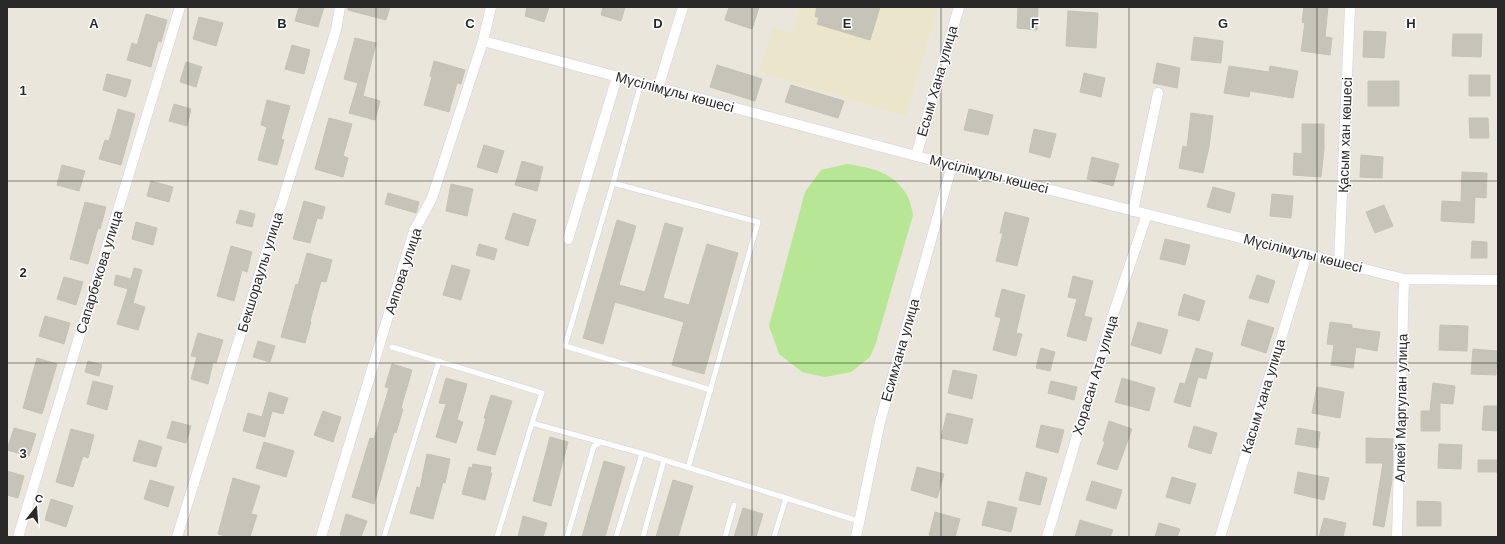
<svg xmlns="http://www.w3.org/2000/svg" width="1505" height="544" viewBox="0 0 1505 544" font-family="Helvetica,sans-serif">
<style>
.education{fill:#ebe6cb}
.pitch{fill:#b7e695}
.building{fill:#c6c4b9;stroke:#c5c2b5}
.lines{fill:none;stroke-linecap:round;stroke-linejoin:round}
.lane-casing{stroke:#d0d1e1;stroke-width:6}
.street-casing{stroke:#d0d1e1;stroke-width:11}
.lane{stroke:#fff;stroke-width:5}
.street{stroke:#fff;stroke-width:10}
.grid{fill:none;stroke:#292929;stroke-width:1;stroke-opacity:0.55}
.labels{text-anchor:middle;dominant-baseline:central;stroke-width:3;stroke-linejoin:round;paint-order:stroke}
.street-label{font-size:14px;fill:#292929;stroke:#fff}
.grid-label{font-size:13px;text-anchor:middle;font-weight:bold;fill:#292929;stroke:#fff;stroke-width:3;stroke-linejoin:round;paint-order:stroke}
</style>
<rect width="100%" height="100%" fill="#eae6db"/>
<path class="education" d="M800,7H938L906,116L759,72L773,27L793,33Z"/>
<path class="pitch" d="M847,164C873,168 894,172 908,197C910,202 912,209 913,215L875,346L870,357L851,372L825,377L802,372L779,354L769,326L805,192L821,170Z"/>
<path class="building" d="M299,7H324L318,27L295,21Z
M348,7H390L386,20L348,10Z
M527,7H549L544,22L525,16Z
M603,7H625L621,21L601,15Z
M729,7H759L752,29L725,20Z
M817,7H880L870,40L817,24L819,18L815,16Z
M1018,7H1038L1037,30L1017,28Z
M1304,7H1328L1325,37L1332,38L1330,55L1301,51L1305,23L1302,22Z
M1068,11L1098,13L1096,48L1066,46Z
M146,14L167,20L161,42L158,41L151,67L127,60L132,43L137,45Z
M199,17L223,23L216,46L193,39Z
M1364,31L1386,32L1384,58L1363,57Z
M1453,34H1482L1481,57L1452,56Z
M1194,37L1223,41L1221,63L1191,60Z
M355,38L376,43L363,96L380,101L375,120L349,113L358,83L344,79Z
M292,45L310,50L304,74L285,69Z
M434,61L465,70L461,84L457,83L449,112L424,105L432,77L430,76Z
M186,62L202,67L196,87L180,82Z
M1157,63L1180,68L1177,88L1153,83Z
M717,65L762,79L755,101L710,87Z
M1229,66L1269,72L1270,66L1298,71L1293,98L1250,91L1249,97L1224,93Z
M1084,73L1105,78L1101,97L1080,92Z
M107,74L131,80L126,97L103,90Z
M1469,75H1490V96H1469Z
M1368,81H1399V106H1368Z
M791,85L844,101L838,118L785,102Z
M267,100L290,106L281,139L284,140L277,165L258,160L267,127L261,125Z
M174,104L191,109L187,126L169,121Z
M118,109L135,114L121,165L99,159L105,140L109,141Z
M969,109L993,115L988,135L964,130Z
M1191,113L1213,116L1209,147L1203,173L1179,168L1183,146L1187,147Z
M329,118L352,124L343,156L348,158L343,177L315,169Z
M1469,118H1488L1489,138H1470Z
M1302,124H1324V149L1321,177L1293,175L1294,153L1302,154Z
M1034,129L1056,134L1050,158L1029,152Z
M484,145L504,151L497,173L477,167Z
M1361,155L1383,157L1382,178L1360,177Z
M1092,157L1119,164L1113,186L1087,179Z
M522,161L543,167L537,191L515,185Z
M62,165L85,171L79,191L57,185Z
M1462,172L1487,173L1486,198L1475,197L1474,223L1441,221L1442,201L1461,202Z
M151,181L173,187L169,202L147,196Z
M451,184L473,189L467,216L446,211Z
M1213,187L1235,193L1230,213L1207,207Z
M388,193L419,202L416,213L385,204Z
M1272,194L1293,196L1291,218L1270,216Z
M304,201L325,207L322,219L317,218L310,243L293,239Z
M85,202L106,207L100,229L98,228L88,264L70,259Z
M1384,205L1393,226L1375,233L1366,212Z
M240,210L255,214L252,227L236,223Z
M1005,212L1029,218L1017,266L996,261L1003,233H1000Z
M513,213L536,220L528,246L505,239Z
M617,220L636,226L619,285L645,292L665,223L683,228L663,298L689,305L707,244L738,253L704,374L672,365L684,322L615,302L603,344L583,338Z
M136,222L157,228L153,245L132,239Z
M1165,239L1190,245L1185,265L1160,259Z
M1472,241L1487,242V258H1471Z
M479,244L497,249L494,260L476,255Z
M231,246L252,252L247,272L242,270L234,301L217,296Z
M307,253L332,260L326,282L321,281L310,321L311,322L305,343L281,337L296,284L298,285Z
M452,265L470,270L461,300L443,295Z
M134,268L142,270L133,303L145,307L138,330L117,324L128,289L114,285L116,275L131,279Z
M1257,275L1275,281L1268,303L1249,298Z
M1073,276L1093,281L1084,316L1092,318L1086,341L1067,336L1077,299L1068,297Z
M64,277L83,282L76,305L57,299Z
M1002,289L1025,295L1016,333L1022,334L1016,356L993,350L1001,318L995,316Z
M1184,294L1205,301L1199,321L1178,315Z
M45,316L70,323L64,344L39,336Z
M1248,320L1274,328L1266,353L1241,345Z
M1138,322L1168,330L1161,354L1131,345Z
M1330,322L1352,325V328L1380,332L1377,351L1356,347L1353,368L1331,365L1334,345L1327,344Z
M1440,325L1468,326L1467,351L1439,350Z
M198,333L223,340L216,363L213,362L208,384L191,379L197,357L191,356Z
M258,341L275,346L270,362L253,357Z
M1041,348L1055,352L1050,371L1036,368Z
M1196,348L1213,353L1206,379L1198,377L1190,407L1174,402L1180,383L1185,384Z
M1473,349L1497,351L1496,375L1471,374Z
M37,358L57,364L42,414L23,408Z
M88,361L102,365L99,376L85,372Z
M392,364L412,370L401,408L403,409L396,433L394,432L374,504L352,497L370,438L374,439L389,388L385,387Z
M953,370L977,375L972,399L948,393Z
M446,378L467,384L457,420L463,422L456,443L436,437L446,404L439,403Z
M1122,378L1155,388L1149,411L1115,402Z
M93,381L113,386L107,410L87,404Z
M1051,381L1077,387L1074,400L1048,393Z
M1433,383L1455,386L1453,404L1440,403V431H1421V411H1430Z
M1317,387L1344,392L1340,418L1312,413Z
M269,392L288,398L283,414L272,411L265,437L243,431L248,413L262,417Z
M491,395L512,401L495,455L477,450L486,418H484Z
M1484,406H1498V431L1482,430Z
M323,411L341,417L333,442L314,435Z
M947,413L973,419L967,444L941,438Z
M172,421L191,426L186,443L167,438Z
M1109,421L1132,429L1117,470L1097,464L1105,442L1103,441Z
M1041,425L1064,430L1058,453L1036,447Z
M1194,426L1217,433L1211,454L1188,447Z
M14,428L36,434L29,456L7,450Z
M1298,428L1320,432L1318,448L1295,444Z
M71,429L94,435L88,458L83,456L73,487L56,482Z
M550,437L568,442L551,506L533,501Z
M1366,438L1393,439L1392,480L1384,527L1373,525L1383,463H1366Z
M139,440L162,447L156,467L133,461Z
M264,442L294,451L286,477L256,468Z
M1439,444L1462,445L1461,469L1438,468Z
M427,454L450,459L445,483L443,482L433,519L410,513L417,487L420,488Z
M1478,460H1498V472H1478Z
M604,461L625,467L605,537H582Z
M473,464L491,467L490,473H492L485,500L462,494L469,467L472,468Z
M917,467L944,474L937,498L911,490Z
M7,471L24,476L18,498L7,495Z
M1026,472L1047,478L1040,505L1019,500Z
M1298,472L1329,478L1324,500L1294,493Z
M1172,477L1196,484L1190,504L1166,497Z
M233,478L260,486L251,514L257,515L250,537H229L218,534Z
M150,480L174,487L168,507L144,499Z
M673,480L693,486L678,537H656Z
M1092,481L1122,490L1116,509L1086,500Z
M51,499L73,506L66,527L45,520Z
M988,501L1017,508L1011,532L982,525Z
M1417,501L1441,502V526H1417Z
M743,508L763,514L756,537H734Z
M935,512L960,519L955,537H936L929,535Z
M346,514L367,521L361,537H347L340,535Z
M523,516L547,523L543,537H518Z
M1324,518L1346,523L1343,537H1319Z
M1080,520L1113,530L1110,537H1075Z
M1159,523L1180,529L1177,537H1155Z"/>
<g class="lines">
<g class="lane-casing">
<path id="lane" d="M613,183L641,83
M392,347L542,393L532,423L601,442
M688,468L758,222L613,183L565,346L711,390
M384,537L439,361
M497,537L532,423
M567,537L594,446L601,442L648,455L786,498
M616,537L642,454
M643,537L664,460
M725,537L734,505
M774,537L786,498L858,521"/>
</g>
<g class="street-casing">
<path id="street" d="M483,41L916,156L1404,279L1498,280
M658,88L683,7
M916,156L959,7
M1133,211L1158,93
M568,239L617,77
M1339,262L1350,7
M18,537L180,7
M177,537L336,30L340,7
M321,537L414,231L432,198L483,41L491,7
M856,537L880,422L952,165
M1047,537L1113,315L1147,214
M1220,537L1307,254
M1397,537L1404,279"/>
</g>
<use href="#lane" class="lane"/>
<use href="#street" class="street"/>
</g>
<path class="grid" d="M188,7V537M376,7V537M564,7V537M752,7V537M941,7V537M1129,7V537M1317,7V537M7,181H1498M7,363H1498"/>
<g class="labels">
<g class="street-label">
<text transform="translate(937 81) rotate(-74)">Есым Хана улица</text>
<text transform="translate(675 92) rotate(15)">Мүсілімұлы көшесі</text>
<text transform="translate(1345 135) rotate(-88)">Қасым хан көшесі</text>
<text transform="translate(989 174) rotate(14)">Мүсілімұлы көшесі</text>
<text transform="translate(1303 253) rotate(14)">Мүсілімұлы көшесі</text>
<text transform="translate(403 271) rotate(-72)">Аяпова улица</text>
<text transform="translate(99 272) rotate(-73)">Сапарбекова улица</text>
<text transform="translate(260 272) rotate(-73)">Бекшораулы улица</text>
<text transform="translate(900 350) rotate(-74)">Есимхана улица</text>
<text transform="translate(1095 375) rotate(-73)">Хорасан Ата улица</text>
<text transform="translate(1263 396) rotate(-73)">Касым хана улица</text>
<text transform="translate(1401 408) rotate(-89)">Алкей Маргулан улица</text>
</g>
</g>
<g class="grid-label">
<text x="94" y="28">A</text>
<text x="282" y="28">B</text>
<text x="470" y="28">C</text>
<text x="658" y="28">D</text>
<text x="847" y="28">E</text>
<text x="1035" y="28">F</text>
<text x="1223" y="28">G</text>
<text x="1411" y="28">H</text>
<text x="23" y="95">1</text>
<text x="23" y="277">2</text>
<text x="23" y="458">3</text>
</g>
<rect width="1505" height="544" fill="none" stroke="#292929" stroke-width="16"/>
<g transform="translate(36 508) rotate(17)" stroke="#ffffff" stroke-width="3" paint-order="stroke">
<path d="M0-3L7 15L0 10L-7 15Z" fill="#292929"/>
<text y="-6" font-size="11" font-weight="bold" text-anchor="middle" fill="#292929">С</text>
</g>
</svg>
